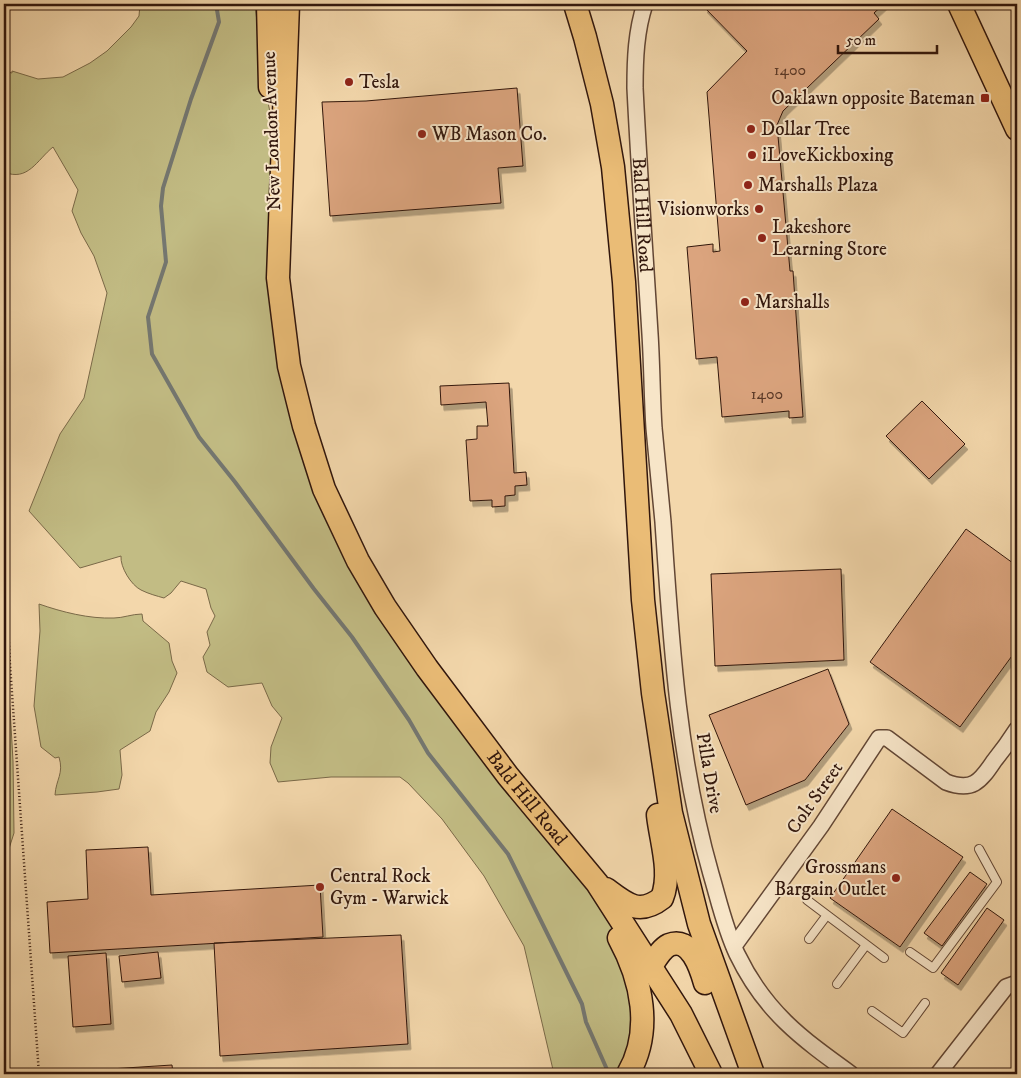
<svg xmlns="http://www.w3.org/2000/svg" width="1021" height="1078" viewBox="0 0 1021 1078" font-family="'IM FELL DW Pica',serif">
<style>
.green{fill:#c2bc84;stroke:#7a6948}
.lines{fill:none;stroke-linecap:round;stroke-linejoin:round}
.stream{stroke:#747771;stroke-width:4}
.building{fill:#dba47e;stroke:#31160c;filter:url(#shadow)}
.service-casing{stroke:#624634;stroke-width:10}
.minor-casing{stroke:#624634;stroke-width:18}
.primary-casing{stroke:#31160c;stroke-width:25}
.path{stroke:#31160c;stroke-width:2.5;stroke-dasharray:1 2.5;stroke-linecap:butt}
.service{stroke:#f7e5c8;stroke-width:8}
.minor{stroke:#f7e5c8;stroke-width:15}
.primary{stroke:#eabc76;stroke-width:22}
.poi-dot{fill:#8f2418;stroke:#f7e5c8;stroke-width:2}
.labels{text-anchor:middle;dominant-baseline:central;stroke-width:4;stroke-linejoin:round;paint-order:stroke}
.number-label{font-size:16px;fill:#5c3a28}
.poi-label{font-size:19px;fill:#31160c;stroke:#f7e5c8;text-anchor:start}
.street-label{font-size:19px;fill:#31160c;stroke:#f7e5c8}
</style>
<defs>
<filter id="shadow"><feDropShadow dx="3" dy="5.5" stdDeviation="0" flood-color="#0004"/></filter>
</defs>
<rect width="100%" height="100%" fill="#f3d7ab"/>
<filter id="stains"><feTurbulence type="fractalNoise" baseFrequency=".004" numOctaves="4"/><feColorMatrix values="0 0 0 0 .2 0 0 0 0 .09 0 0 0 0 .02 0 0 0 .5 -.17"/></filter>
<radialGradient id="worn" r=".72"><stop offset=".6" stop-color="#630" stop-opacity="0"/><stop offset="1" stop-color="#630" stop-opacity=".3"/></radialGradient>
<path class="green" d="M140,4H255L264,83L271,117L287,355L363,570L579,860L631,959L643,1009L628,1074H554L524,946L484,876L442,819L408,783L400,777H331L278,782L270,763L271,747L282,718L272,706L262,683L228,687L207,672L203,657L210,645L207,632L215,616L211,608L206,589L181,581L171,593L164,598C157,596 149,594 141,590C131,585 120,567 121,556L80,568L29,511L60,434L84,398L107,293L94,256L81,233L72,211L78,190L53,147C37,160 28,182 4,172V71L12,73V71L38,79L63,77L90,63L107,51L131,27L139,16Z
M39,604C62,612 89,619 114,618C123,618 132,614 142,614L143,621L169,643L172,661L177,673L169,692L156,712L150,731L120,750L122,775L119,789L97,792L55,795C56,779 64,774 59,757L55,758L41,747L34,706L40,631Z
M4,679L10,708L13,761L14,833L6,858H4Z"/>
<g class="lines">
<path class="stream" d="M216,4L219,22L191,99L163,188L161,206L166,262L148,317L152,354L199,437L235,482L314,589L352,637L409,720L428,753L508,854L582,1004L586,1022L609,1074"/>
</g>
<path class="building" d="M707,4H884L874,13L879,19L783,111L777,125L790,271H793L803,417L789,418V411L722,417L717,357L696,359L687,247L713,244V252L720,251L707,92L747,51L704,7Z
M517,88L523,166L498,168L501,203L330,216L322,102L366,101Z
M509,383L514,473L526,472L527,485L515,486V495L505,496V506L492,507V500L470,501L466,440L477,439V426H488L486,402L441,405L440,386Z
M922,401L965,444L929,479L886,436Z
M966,529L1017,566V649L960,727L870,662Z
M841,569L844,660L715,666L711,574Z
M828,669L849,724L805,780L746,805L709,715Z
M892,809L963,857L900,947L830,898Z
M148,847L151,895L320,885L323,937L50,953L47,902L88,899L86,850Z
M970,872L987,884L942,946L924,933Z
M987,908L1004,920L958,985L941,973Z
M401,935L408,1044L220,1056L214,943Z
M158,952L161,978L122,982L119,956Z
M106,953L111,1024L73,1027L68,956Z
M172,1065L173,1074H79V1071Z"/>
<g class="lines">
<g class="service-casing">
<path id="service" d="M807,900L884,958
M809,939L827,915
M910,952L933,968L997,882L979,849
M837,984L866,945
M872,1011L903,1033L925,1003"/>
</g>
<g class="minor-casing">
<g id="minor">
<path id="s1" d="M645,4C636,31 635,59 635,88C639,170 645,252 650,334C652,365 652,397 654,428C657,459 660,490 663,522C671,641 678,759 711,874C719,901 725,929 737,954C765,1012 801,1038 851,1074"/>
<path d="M734,946L821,826L879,738H887L946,782C972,792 980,782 994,761C1002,751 1010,740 1017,729"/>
<path d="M938,1074L1006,987L1017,983"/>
</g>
</g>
<g class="primary-casing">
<g id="primary">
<path d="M268,4L270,87"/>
<path id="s2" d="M288,4L278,278L289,366L304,426L324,489L358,561L385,607L427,668L508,776L597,883L681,1014L711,1074"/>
<path d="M575,4L585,37L602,104L613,167L624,282L643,600L653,693L671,813L699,924L753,1074"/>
<path d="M959,4L1017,129"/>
<path d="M606,889C626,904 639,916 662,898C672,873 661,842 658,815"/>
<path d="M619,938C642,980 653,1031 628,1074"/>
<path d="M651,966C656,959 661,949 669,945C691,936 701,969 705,983"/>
</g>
</g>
<path class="path" d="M4,548L10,665L39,1074"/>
<use href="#service" class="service"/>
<use href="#minor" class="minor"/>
<use href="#primary" class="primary"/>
</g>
<g class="poi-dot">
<circle cx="349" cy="82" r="5"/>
<rect x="980" y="93" width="10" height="10" rx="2.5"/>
<circle cx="751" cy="129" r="5"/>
<circle cx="422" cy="134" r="5"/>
<circle cx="752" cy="155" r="5"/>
<circle cx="748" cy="185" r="5"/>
<circle cx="759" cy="209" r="5"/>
<circle cx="762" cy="238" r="5"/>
<circle cx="745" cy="302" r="5"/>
<circle cx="896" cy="878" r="5"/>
<circle cx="320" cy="887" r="5"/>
</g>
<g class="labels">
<g class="number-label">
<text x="790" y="70">1400</text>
<text x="767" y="394">1400</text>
</g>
<g class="poi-label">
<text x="359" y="82">Tesla</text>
<text x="975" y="98" text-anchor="end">Oaklawn opposite Bateman</text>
<text x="761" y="129">Dollar Tree</text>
<text x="432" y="134">WB Mason Co.</text>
<text x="762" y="155">iLoveKickboxing</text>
<text x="758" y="185">Marshalls Plaza</text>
<text x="749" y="209" text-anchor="end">Visionworks</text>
<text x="772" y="227">Lakeshore<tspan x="772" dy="22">Learning Store</tspan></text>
<text x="755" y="302">Marshalls</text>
<text x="886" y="867" text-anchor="end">Grossmans<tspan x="886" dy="22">Bargain Outlet</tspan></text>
<text x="330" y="876">Central Rock<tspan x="330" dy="22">Gym - Warwick</tspan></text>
</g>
<g class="street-label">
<text transform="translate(272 131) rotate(-92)">New London Avenue</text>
<text stroke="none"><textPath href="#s1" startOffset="212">Bald Hill Road</textPath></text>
<text transform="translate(709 773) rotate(80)">Pilla Drive</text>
<text transform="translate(815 798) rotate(-55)">Colt Street</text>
<text stroke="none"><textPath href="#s2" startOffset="862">Bald Hill Road</textPath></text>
</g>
</g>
<rect width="1021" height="1078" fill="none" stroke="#f3d7ab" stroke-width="20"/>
<rect x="5" y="5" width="1011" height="1068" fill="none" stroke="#31160c" stroke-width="2.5"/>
<rect x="10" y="10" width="1001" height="1058" fill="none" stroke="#31160c"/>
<path d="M838 45v8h99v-8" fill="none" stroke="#31160c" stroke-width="2.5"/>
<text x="846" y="45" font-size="15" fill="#31160c" stroke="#f7e5c8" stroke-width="4" paint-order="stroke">50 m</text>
<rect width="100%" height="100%" filter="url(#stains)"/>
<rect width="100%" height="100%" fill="url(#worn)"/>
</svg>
